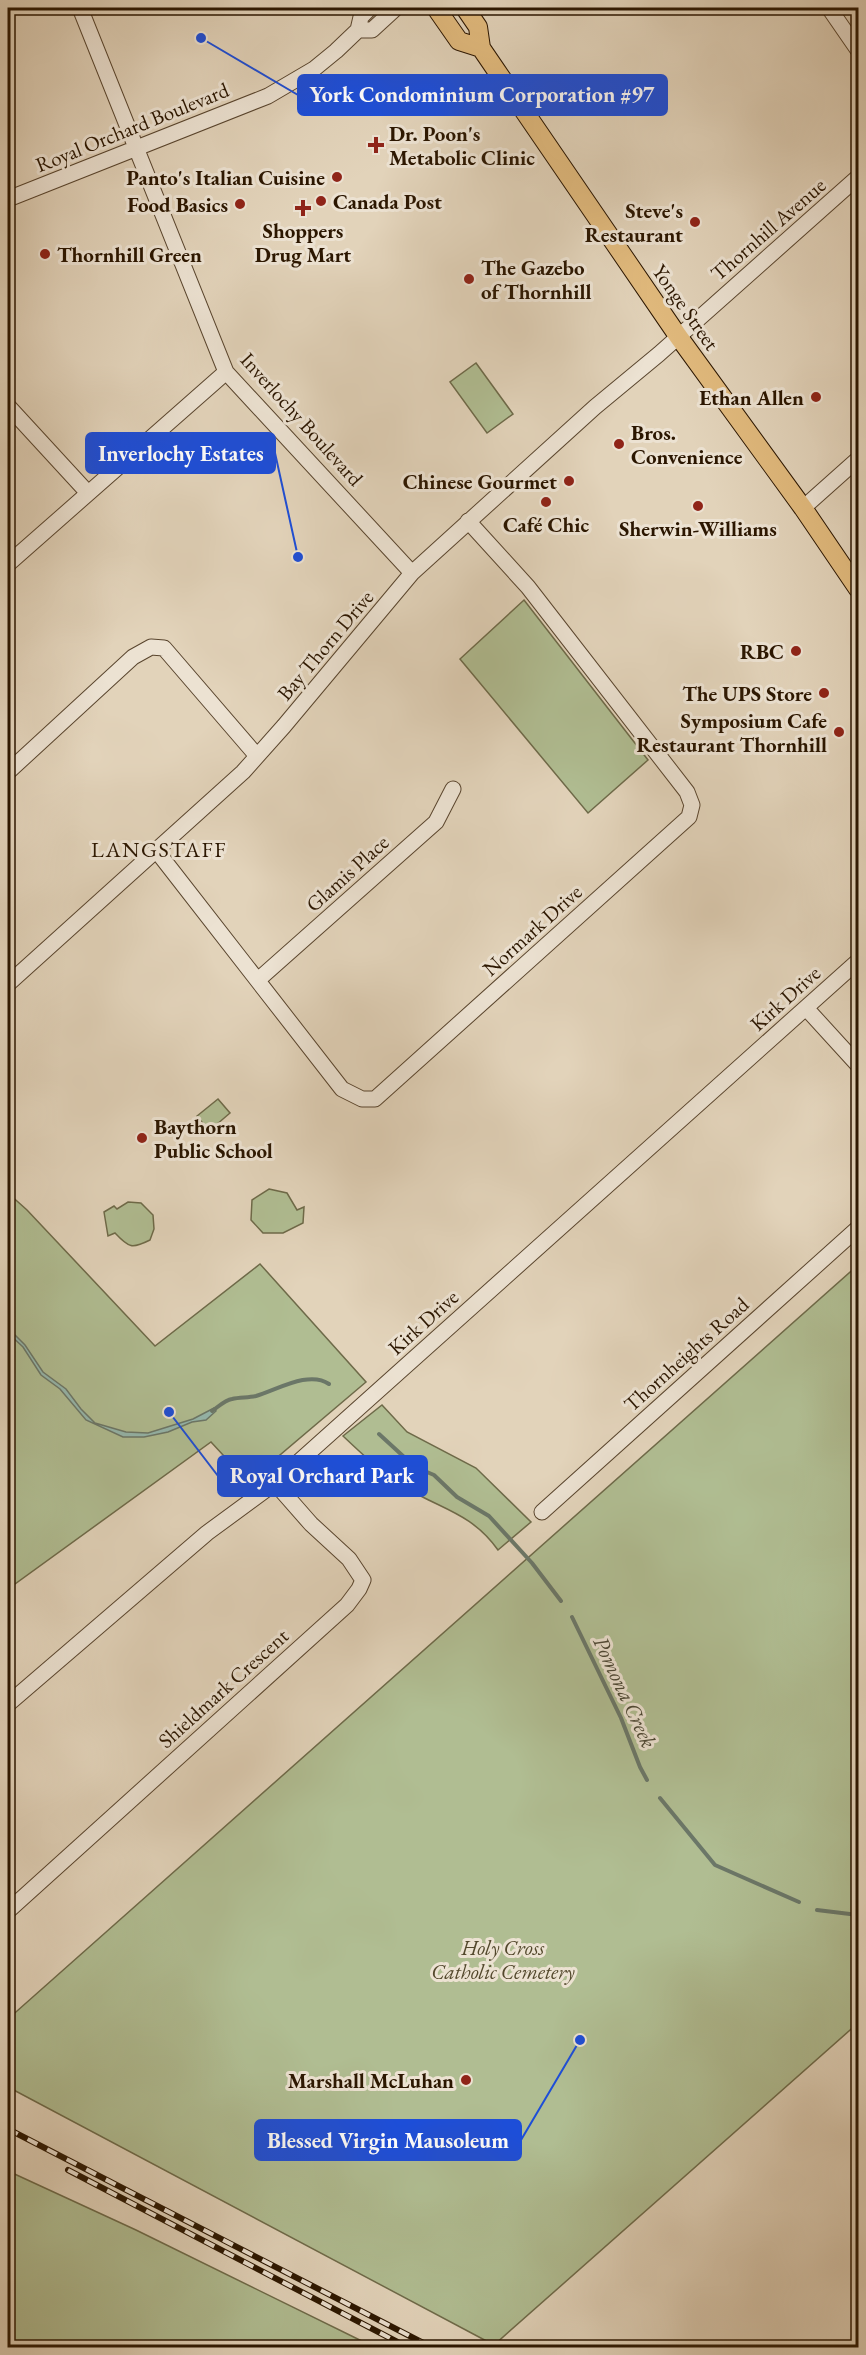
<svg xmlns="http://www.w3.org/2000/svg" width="866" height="2355" viewBox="0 0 866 2355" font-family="'EB Garamond',serif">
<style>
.green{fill:#b0bd92;stroke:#6e6a49;stroke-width:1.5}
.water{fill:#95b8ae;stroke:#6b7768;stroke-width:1.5}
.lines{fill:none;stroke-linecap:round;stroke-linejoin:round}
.stream{stroke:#6b7768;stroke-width:4}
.minor-casing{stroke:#59452e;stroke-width:17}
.major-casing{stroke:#2b1600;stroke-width:20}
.minor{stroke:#ece2d2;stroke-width:15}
.major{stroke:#e1ba7d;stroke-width:18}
.rail-casing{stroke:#2b1600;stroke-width:6}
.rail{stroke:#ece2d2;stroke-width:4;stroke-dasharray:11;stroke-linecap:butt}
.poi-dot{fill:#8f2418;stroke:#ece2d2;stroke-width:2}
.labels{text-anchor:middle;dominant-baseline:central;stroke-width:6;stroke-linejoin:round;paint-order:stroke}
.street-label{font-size:21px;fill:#2b1600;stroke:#ece2d2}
.poi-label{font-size:21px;font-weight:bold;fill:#2b1600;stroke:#ece2d2;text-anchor:end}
.park-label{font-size:21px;font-style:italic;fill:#53482c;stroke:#ece2d2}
.neighbourhood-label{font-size:22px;letter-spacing:1.5px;fill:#2b1600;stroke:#ece2d2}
.water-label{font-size:22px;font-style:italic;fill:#4b4734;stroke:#ece2d2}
.leader{fill:none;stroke:#1d4ed8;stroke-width:2}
.callout-dot{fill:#1d4ed8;stroke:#ece2d2;stroke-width:2}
.callout{fill:#1d4ed8;stroke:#1d4ed8;stroke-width:2}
.callout-label{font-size:22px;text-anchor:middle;font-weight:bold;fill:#fff}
</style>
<rect width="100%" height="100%" fill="#e2d3ba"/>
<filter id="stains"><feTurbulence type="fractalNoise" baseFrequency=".00333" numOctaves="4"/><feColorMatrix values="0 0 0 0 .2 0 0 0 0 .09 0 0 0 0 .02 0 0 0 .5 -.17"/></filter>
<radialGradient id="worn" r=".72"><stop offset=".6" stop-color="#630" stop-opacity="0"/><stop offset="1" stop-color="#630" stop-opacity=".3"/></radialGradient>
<path class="green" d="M476,363L513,414L487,433L450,382Z
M524,600L648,760L588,813L460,659Z
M218,1099L230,1113L209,1131L197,1116Z
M269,1189L287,1193L297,1210L304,1207L303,1223L283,1233H263L251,1220L252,1200Z
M8,1193L27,1210L155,1346L260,1264L366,1382L248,1482L211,1442L8,1589Z
M128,1202L141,1203L153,1215L154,1229L150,1240C132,1249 129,1248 115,1233L108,1236L104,1212L114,1206L117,1209Z
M858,1265V2023L494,2345L8,2087V2019Z
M382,1405L407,1432L476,1468L531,1522L498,1550C471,1512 439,1509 403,1486C381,1472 362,1454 343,1436Z
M8,2171L136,2230L374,2347H8Z"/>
<path class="water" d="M8,1328L25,1345L43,1372L66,1389L81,1409L95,1423L126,1432L148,1433L193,1419L214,1408L216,1411L206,1420L192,1422L168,1432L144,1437H123L86,1420L60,1389L41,1375L23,1347L8,1333Z"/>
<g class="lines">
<path class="stream" d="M212,1411C218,1407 225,1400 232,1399C240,1397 248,1398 256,1396C277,1390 309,1370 329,1384
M379,1434L415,1467L434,1475L457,1497L489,1516L532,1563L561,1601
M572,1617L621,1718L640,1767L647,1780
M660,1798L715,1865L799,1902
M817,1910L858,1915"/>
<g class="minor-casing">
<path id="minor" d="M80,8L226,372L412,573
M829,8L858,50
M358,30H372L396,8
M8,199L268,96L314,69L336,51L358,30L361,17L370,8
M8,406L88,493
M803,508L858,459
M8,564L226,372
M8,772L133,657L151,647L164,648L257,756
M156,850L342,1089L362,1099H375L689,817L692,805L687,792L528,587L468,521
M258,980L436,822L453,789
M8,984L243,772L284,726L412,573L595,407L659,354L858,177
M806,1008L858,1065
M542,1512L858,1228
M8,1704L207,1533L275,1483L858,961
M8,1911L347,1605L359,1589L363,1580L349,1559L311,1524L275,1483"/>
</g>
<g class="major-casing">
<path id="major" d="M436,8L459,41L481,48
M465,8L478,27L481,48L496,70L678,336L803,508L858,589"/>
</g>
<use href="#minor" class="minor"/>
<use href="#major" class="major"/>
<g class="rail-casing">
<path id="rail" d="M8,2129L433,2348
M68,2170L409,2348"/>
</g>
<use href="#rail" class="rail"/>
</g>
<g class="poi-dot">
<path d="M373 136h6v6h6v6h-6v6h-6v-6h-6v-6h6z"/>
<circle cx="337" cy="177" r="6"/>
<circle cx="321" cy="201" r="6"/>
<circle cx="240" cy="204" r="6"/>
<path d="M300 199h6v6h6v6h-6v6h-6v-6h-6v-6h6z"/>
<circle cx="695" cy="222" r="6"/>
<circle cx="45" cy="254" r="6"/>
<circle cx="469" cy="279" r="6"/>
<circle cx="816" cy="397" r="6"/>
<circle cx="619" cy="444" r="6"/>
<circle cx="569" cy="481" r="6"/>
<circle cx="546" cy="502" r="6"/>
<circle cx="698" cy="506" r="6"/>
<circle cx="796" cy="651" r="6"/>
<circle cx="824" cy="693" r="6"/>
<circle cx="839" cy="732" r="6"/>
<circle cx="142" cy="1138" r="6"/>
<circle cx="466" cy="2080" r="6"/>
</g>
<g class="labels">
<g class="street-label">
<text transform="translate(132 127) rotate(-22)">Royal Orchard Boulevard</text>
<text transform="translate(768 229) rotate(-41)">Thornhill Avenue</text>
<text transform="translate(686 307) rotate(55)">Yonge Street</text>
<text transform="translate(302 419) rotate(48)">Inverlochy Boulevard</text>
<text transform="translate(325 645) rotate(-50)">Bay Thorn Drive</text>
<text transform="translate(347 873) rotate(-42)">Glamis Place</text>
<text transform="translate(532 930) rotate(-42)">Normark Drive</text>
<text transform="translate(785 998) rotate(-42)">Kirk Drive</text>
<text transform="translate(423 1322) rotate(-42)">Kirk Drive</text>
<text transform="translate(686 1354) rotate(-42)">Thornheights Road</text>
<text transform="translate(223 1688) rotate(-42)">Shieldmark Crescent</text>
</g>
<g class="poi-label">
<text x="389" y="133" text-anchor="start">Dr. Poon's<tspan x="389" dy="24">Metabolic Clinic</tspan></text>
<text x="325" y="177">Panto's Italian Cuisine</text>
<text x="333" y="201" text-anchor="start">Canada Post</text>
<text x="228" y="204">Food Basics</text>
<text x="683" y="210">Steve's<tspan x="683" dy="24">Restaurant</tspan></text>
<text x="303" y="230" text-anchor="middle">Shoppers<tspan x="303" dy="24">Drug Mart</tspan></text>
<text x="57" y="254" text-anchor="start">Thornhill Green</text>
<text x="481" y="267" text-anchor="start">The Gazebo<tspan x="481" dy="24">of Thornhill</tspan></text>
<text x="804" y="397">Ethan Allen</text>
<text x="631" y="432" text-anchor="start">Bros.<tspan x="631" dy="24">Convenience</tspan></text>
<text x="557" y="481">Chinese Gourmet</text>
<text x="546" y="524" text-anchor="middle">Café Chic</text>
<text x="698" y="528" text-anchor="middle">Sherwin-Williams</text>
<text x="784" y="651">RBC</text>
<text x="812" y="693">The UPS Store</text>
<text x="827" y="720">Symposium Cafe<tspan x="827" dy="24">Restaurant Thornhill</tspan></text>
<text x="154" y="1126" text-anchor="start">Baythorn<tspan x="154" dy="24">Public School</tspan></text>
<text x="454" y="2080">Marshall McLuhan</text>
</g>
<g class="park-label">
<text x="503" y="1947">Holy Cross<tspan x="503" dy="24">Catholic Cemetery</tspan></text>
</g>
<g class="neighbourhood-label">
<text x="159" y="849">LANGSTAFF</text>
</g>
<g class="water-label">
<text transform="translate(625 1692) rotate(65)">Pomona Creek</text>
</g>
</g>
<path class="leader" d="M201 38L298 95M298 557L275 453M169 1412L218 1476M580 2040L521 2140"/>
<g class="callout-dot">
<circle cx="201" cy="38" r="6"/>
<circle cx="298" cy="557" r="6"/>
<circle cx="169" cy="1412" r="6"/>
<circle cx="580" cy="2040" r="6"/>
</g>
<g class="callout">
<rect x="298" y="75" width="369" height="40" rx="6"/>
<rect x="86" y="433" width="189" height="40" rx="6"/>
<rect x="218" y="1456" width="209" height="40" rx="6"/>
<rect x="255" y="2120" width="266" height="40" rx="6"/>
</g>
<g class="callout-label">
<text x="482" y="102">York Condominium Corporation #97</text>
<text x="181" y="461">Inverlochy Estates</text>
<text x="322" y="1483">Royal Orchard Park</text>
<text x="388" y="2148">Blessed Virgin Mausoleum</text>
</g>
<rect width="866" height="2355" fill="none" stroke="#e2d3ba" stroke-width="30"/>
<rect x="9" y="9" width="848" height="2337" fill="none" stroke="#2b1600" stroke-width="3"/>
<rect x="15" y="15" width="836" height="2325" fill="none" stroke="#2b1600" stroke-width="1.5"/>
<rect width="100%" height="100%" filter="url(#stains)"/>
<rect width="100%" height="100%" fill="url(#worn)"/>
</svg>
